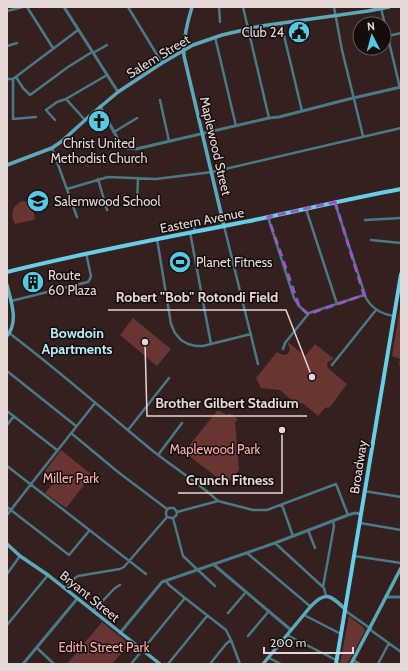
<svg xmlns="http://www.w3.org/2000/svg" width="408" height="671" viewBox="0 0 408 671" font-family="Cabin,sans-serif">
<style>
.green{fill:#683533}
.lines{fill:none;stroke-linecap:round;stroke-linejoin:round}
.minor{stroke:#4b7985;stroke-width:2.5}
.tertiary{stroke:#4b7985;stroke-width:3}
.secondary{stroke:#5ca9bb;stroke-width:3.5}
.primary{stroke:#68cde6;stroke-width:4}
.marked{fill:none;stroke:#9557c5;stroke-width:3;stroke-dasharray:8 5;stroke-linejoin:round}
.labels{text-anchor:middle;dominant-baseline:central;stroke-width:3;stroke-linejoin:round;paint-order:stroke}
.poi-label{font-size:13px;fill:#e4d7d6;stroke:#150c0c;text-anchor:start}
.street-label{font-size:13px;fill:#e4d7d6;stroke:#150c0c}
.park-label{font-size:13px;fill:#faafaa;stroke:#150c0c}
.neighbourhood-label{font-size:14px;font-weight:bold;fill:#b5edfb;stroke:#150c0c}
.leader{fill:none;stroke:#e4d7d6;stroke-width:1.5}
.callout-dot{fill:#e4d7d6;stroke:#150c0c;stroke-width:1.5}
.callout-label{font-size:14px;text-anchor:middle;font-weight:bold;fill:#e4d7d6;stroke:#150c0c;stroke-width:3;stroke-linejoin:round;paint-order:stroke}
</style>
<rect width="100%" height="100%" fill="#33201f"/>
<path class="green" d="M22,201L31,202L35,218L33,220L15,224C10,214 12,206 22,201Z
M401,301V365H399L400,359L392,356Z
M133,318L171,349L157,366L120,335Z
M288,342L305,356L315,344L334,359L328,362L327,365L328,368L347,384L330,407L325,408L318,416L304,404L294,402L280,390L261,388L256,378L277,352L283,355L288,354L290,349L288,344Z
M217,411H220L227,415L229,413L238,419L235,422L239,470L227,485L184,452Z
M61,450L92,475L66,508L45,493L56,480L45,471Z
M349,616L364,628L365,631L347,664H340Z
M102,622L129,644L112,664H67Z"/>
<g class="lines">
<path class="minor" d="M27,7L53,48
M128,7L162,63
M219,7L220,22
M243,7L269,118
M334,7L342,50L363,136
M381,8L400,88
M7,11L23,7
M281,23L302,111
M388,36L401,33
M215,37L236,126
M7,46L17,43
M93,53L107,45
M16,77L23,88L30,95L68,67L92,52
M7,79H13L78,30
M13,79V119L36,117
M66,99L107,75
M160,100L169,141
M55,120L46,110L57,102L66,99L85,120
M114,132L137,118
M52,148L77,217
M98,179L107,210
M67,189L108,177L156,179L212,172L401,128
M335,203L366,298C372,309 381,314 394,316
M137,205L138,178
M306,209L337,304
M268,217L294,298L299,306L308,314
M192,220L195,231
M365,220L401,218
M224,226L258,364
M190,232L211,344
M157,239L171,324L175,333L181,340L188,344L196,346H203L251,334
M371,240L401,243
M11,301L88,282L90,279L91,276L86,253
M9,333C57,369 102,409 148,447C171,466 196,481 218,501
M283,349L285,343L309,313L364,295
M332,365L376,310
M7,371L76,426
M7,411L57,450
M7,425L14,416
M128,430L169,378
M71,433L118,472L167,509
M158,455L182,423
M7,466L146,574
M364,491L401,497
M282,505L293,536
M7,507L69,555L89,531
M177,512L218,501L253,510H267L336,484L348,515
M7,515L31,484L95,403
M167,517C165,513 166,510 169,508H174L177,512
M167,517L171,518C175,518 177,515 177,512
M173,518L183,556L215,586
M360,523L401,530
M308,530L315,548
M275,543L324,588L326,596
M247,553L311,607
M354,556L401,563
M7,574L20,556
M166,581L169,585L185,598L226,630L231,640L240,664
M323,587L334,526L333,521
M65,589L75,578L78,576L120,569L124,567L167,517
M345,609L347,612L367,626L372,631L401,652
M93,611L115,588L120,585
M228,613L246,592
M304,615L341,634
M7,625L48,575
M287,635L336,660
M248,636L269,611
M37,648L54,664
M269,658L281,664
M353,660L360,664
M131,664L185,598
M168,664L207,616
M210,664L226,644L231,640
M378,664L389,643"/>
<path class="tertiary" d="M64,7L118,92
M100,106L120,143L127,148L136,149L269,118L279,117L349,99L401,87
M213,564L291,630
M386,597H401
M120,633L162,582L275,543L348,515L355,513L361,514
M23,664L77,599"/>
<path class="secondary" d="M192,7C187,23 183,39 184,56L224,226
M7,165L52,148L62,141L93,113L118,92L162,63L193,45L222,35L261,26L368,11L389,7
M7,285C11,302 19,321 7,336
M7,544L20,556L48,575L160,664
M263,664L311,606C326,590 331,596 345,609
M351,664L401,568"/>
<path class="primary" d="M7,272C90,251 175,236 259,219C306,209 353,198 401,189
M336,664L401,274"/>
</g>
<path class="marked" d="M335,202L364,295L308,314L299,306L268,217Z"/>
<defs>
<g id="civic-disc" transform="scale(1.15)"><circle r="9.5" fill="#58c9e3" stroke="#150c0c"/><path d="M-.6-6.5H3V-4.5H.6V-3L4-1V1h2V6H-6V1h2V-1L-.6-3ZM-1.2 2.5V6h2.4V2.5Z" fill="#111"/></g>
<g id="church-disc" transform="scale(1.15)"><circle r="9.5" fill="#58c9e3" stroke="#150c0c"/><path d="M-1.2-6h2.4v3.5h3.3v2.4h-3.3V6h-2.4V-.1h-3.3v-2.4h3.3Z" fill="#111"/></g>
<g id="school-disc" transform="scale(1.15)"><circle r="9.5" fill="#58c9e3" stroke="#150c0c"/><path d="M0-5L7-2L0 1L-7-2ZM-4 1L0 2.5L4 1V4Q0 6-4 4Z" fill="#111"/></g>
<g id="stadium-disc" transform="scale(1.15)"><circle r="9.5" fill="#58c9e3" stroke="#150c0c"/><path d="M0-5a6.5 5 0 1 0 0 10a6.5 5 0 1 0 0-10ZM-3.5-1.8h7v3.6h-7Z" fill="#111"/></g>
<g id="building-disc" transform="scale(1.15)"><circle r="9.5" fill="#58c9e3" stroke="#150c0c"/><path d="M-4-6H4V6H1V3H-1V6H-4ZM-2.5-4.3h1.7v1.8h-1.7ZM.8-4.3h1.7v1.8H.8ZM-2.5-1h1.7V.8h-1.7ZM.8-1h1.7V.8H.8Z" fill="#111"/></g>
</defs>
<g fill-rule="evenodd">
<use href="#civic-disc" x="299" y="32"/>
<use href="#church-disc" x="99" y="121"/>
<use href="#school-disc" x="38" y="201"/>
<use href="#stadium-disc" x="180" y="262"/>
<use href="#building-disc" x="33" y="282"/>
</g>
<g class="labels">
<g class="poi-label">
<text x="284" y="32" text-anchor="end">Club 24</text>
<text x="99" y="143" text-anchor="middle">Christ United<tspan x="99" dy="15">Methodist Church</tspan></text>
<text x="54" y="201">Salemwood School</text>
<text x="196" y="262">Planet Fitness</text>
<text x="48" y="275">Route<tspan x="48" dy="15">60 Plaza</tspan></text>
</g>
<g class="street-label">
<text transform="translate(158 56) rotate(-31)">Salem Street</text>
<text transform="translate(216 146) rotate(77)">Maplewood Street</text>
<text transform="translate(202 220) rotate(-11)">Eastern Avenue</text>
<text transform="translate(358 467) rotate(-81)">Broadway</text>
<text transform="translate(90 596) rotate(39)">Bryant Street</text>
</g>
<g class="park-label">
<text x="215" y="449">Maplewood Park</text>
<text x="71" y="478">Miller Park</text>
<text x="104" y="647">Edith Street Park</text>
</g>
<g class="neighbourhood-label">
<text x="77" y="333">Bowdoin<tspan x="77" dy="16">Apartments</tspan></text>
</g>
</g>
<path class="leader" d="M312 377L286 310H108M145 342L147 416H307M282 430L282 493H178"/>
<g class="callout-dot">
<circle cx="312" cy="377" r="4"/>
<circle cx="145" cy="342" r="4"/>
<circle cx="282" cy="430" r="4"/>
</g>
<g class="callout-label">
<text x="197" y="302">Robert "Bob" Rotondi Field</text>
<text x="227" y="408">Brother Gilbert Stadium</text>
<text x="230" y="485">Crunch Fitness</text>
</g>
<rect width="408" height="671" fill="none" stroke="#e4d7d6" stroke-width="16"/>
<g transform="translate(372 36) rotate(354)"><circle r="19" fill="#150c0c" stroke="#685d5d"/>
<path d="M0-3L7 15L0 10L-7 15Z" fill="#58c9e3"/>
<text y="-6" font-size="11" font-weight="bold" text-anchor="middle" fill="#e4d7d6">N</text>
</g>
<path d="M264 647v6h89v-6" fill="none" stroke="#e4d7d6" stroke-width="2"/>
<text x="270" y="647" font-size="12" fill="#e4d7d6" stroke="#150c0c" stroke-width="3" paint-order="stroke">200 m</text>
</svg>
